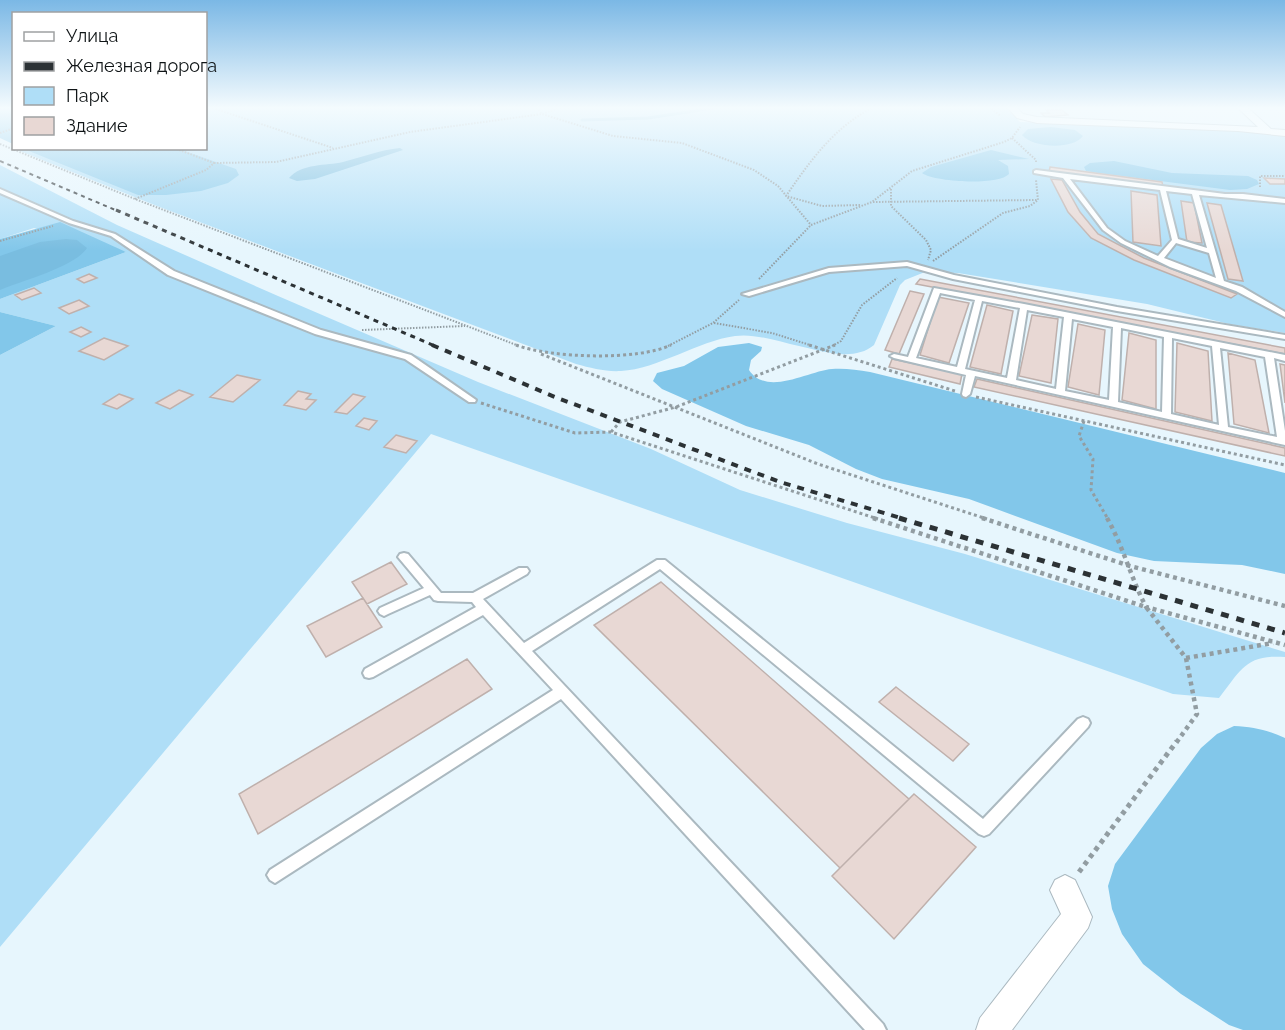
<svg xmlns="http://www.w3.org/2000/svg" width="1285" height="1030" viewBox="0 0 1285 1030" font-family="Raleway,sans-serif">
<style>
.green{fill:#afdef7}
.forest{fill:#82c7ea}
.water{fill:#79bde0}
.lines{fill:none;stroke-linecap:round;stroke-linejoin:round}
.stream{stroke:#79bde0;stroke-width:3}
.building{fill:#e8d8d4;stroke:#bfb0ac;stroke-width:1.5}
.service-casing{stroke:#abb9c0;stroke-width:4}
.minor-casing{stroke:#abb9c0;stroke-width:2}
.path-far3{stroke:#929da2;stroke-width:2;stroke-dasharray:1.5 1.5;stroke-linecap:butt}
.path-far2{stroke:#929da2;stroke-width:3;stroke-dasharray:3 3;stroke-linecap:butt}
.path-far1{stroke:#929da2;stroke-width:4.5;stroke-dasharray:4 4;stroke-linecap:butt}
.path{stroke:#929da2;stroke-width:5;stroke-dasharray:4.5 4.5;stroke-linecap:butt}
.service{fill:#fff;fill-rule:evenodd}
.minor{fill:#fff;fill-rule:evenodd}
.rail-far3{stroke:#2c3235;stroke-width:2;stroke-dasharray:4 4;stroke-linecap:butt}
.rail-far2{stroke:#2c3235;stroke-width:3;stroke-dasharray:5 5;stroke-linecap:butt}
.rail-far1{stroke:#2c3235;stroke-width:4;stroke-dasharray:7 7;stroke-linecap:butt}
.rail{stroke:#2c3235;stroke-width:5;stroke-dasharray:8 8;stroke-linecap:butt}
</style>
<rect width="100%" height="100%" fill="#e7f6fd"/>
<path class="green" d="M206,107H1005L1020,122L1229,129L1285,135V333L1229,324L1147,304L958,273L925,272L905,280L900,285L874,345C854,362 822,351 799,346C779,342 755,333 735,336C698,341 658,369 621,371C606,372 591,368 576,364L157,206L15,149L206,148Z
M0,165L117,225L278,296L478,382L651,449L740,490L847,523L965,554L1285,652V657C1246,654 1241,670 1219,698L1173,694L431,434L0,947V355L56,326L0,312V299L126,252L34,228L0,239Z"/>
<path class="forest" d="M0,107H13V144L0,138Z
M1051,127L1075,130L1083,136C1073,150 1033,148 1022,135L1028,129Z
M24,149H179L236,169L239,175L228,183L201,191L166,195H138Z
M991,150L1029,159L998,160L1008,166L1009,174C998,186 934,182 922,173L931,167Z
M1114,161L1172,173L1248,176L1257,180L1259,184L1247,189L1230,190L1098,173L1086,171L1084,167L1090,163Z
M60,222L126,252L0,299V239Z
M0,312L56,326L0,355Z
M749,343L762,347L761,351L751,360L749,370C767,397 808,371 832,369C845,368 857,370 870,372L1285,473V574L1242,565L1154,561L1117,553L969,499L882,479L856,469L809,445L746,426L662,389L653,381L657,373L684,366L718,347Z
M1234,726C1253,727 1268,730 1285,738V1030H1243L1229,1025L1181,994L1143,964L1122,934L1112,909L1108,886L1115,864L1201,748L1217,734Z"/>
<path class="water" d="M400,148L403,150L315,179L297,181L289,178C302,163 326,166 343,162C362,157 380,150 400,148Z
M66,239L77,240L87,248C75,267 21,281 0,290V256L40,242Z"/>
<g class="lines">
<path class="stream" d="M582,120L648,118L720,107"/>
</g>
<path class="building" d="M1046,110H1062L1068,115L1045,117L1041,113H1049Z
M1050,167L1162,182L1163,187L1049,172Z
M1264,178L1285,179V184H1270Z
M1051,179L1062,180L1080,212L1098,234L1144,258L1237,294L1231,298L1134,260L1091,238L1068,212Z
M1131,191L1157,195L1161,246L1133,242Z
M1181,201L1194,203L1202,243L1187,242Z
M1207,203L1221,205L1243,281L1228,279Z
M89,274L97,278L84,283L77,279Z
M920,279L1285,348V354L916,284Z
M34,288L41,293L22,300L15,295Z
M910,291L924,294L899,354L885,350Z
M938,297L969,303L949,363L920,355Z
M79,300L89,306L69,314L59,308Z
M987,305L1013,311L1001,374L970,367Z
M1032,315L1058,319L1051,383L1019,376Z
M1078,324L1105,330L1099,395L1068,387Z
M81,327L91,332L81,337L70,332Z
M1129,333L1156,340V409L1122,400Z
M104,338L128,346L104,360L79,351Z
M1177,343L1208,351L1212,421L1175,412Z
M1228,353L1255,360L1269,433L1234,424Z
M892,359L962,374L960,384L889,367Z
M1280,364L1285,365V403Z
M237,375L260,380L233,402L210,397Z
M977,379L1285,448V456L974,387Z
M179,390L193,395L170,409L156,403Z
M298,391L311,394L306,399L316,400L306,410L284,405Z
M119,394L133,399L117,409L103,404Z
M353,394L365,397L347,414L335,412Z
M364,418L377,421L369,430L356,426Z
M396,435L417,441L406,453L384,447Z
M391,562L407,584L367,604L352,582Z
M661,582L909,799L840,868L594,625Z
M363,598L382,627L326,657L307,626Z
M467,659L492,689L258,834L239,794Z
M896,687L969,744L953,761L879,702Z
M914,794L976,847L894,939L832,876Z"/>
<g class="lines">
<g class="service-casing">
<path id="service" d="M1036,170L1225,194H1243L1285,199V203L1199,195L1224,281L1242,287L1285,312V317L1236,291L1170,267L1121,243L1103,230L1063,178L1034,173V171ZM1070,179L1160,190L1172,240L1158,256L1125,241L1107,228ZM1166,191L1192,194L1207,248L1178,239ZM1176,243L1209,253L1216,278L1164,258Z
M0,189L73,221L115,234L174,271L321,330L411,355L476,400L475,402H469L405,359L315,334L168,275L111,236L69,223L0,193Z
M907,262L954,275L1117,307L1285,335V339L1117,311L953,279L907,266L829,272L749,296L742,294L829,268Z
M934,288L1024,304L1285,355V361L1274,358L1285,431V445L975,376L970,394L966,397L963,396L962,394L966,375L894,358L890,356L894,354L908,357ZM940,293L975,300L957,367L916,358ZM982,301L1020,308L1007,378L965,369ZM1027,310L1064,317L1056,389L1016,380ZM1072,319L1113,327L1109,400L1065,391ZM1121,328L1164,337L1162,412L1118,402ZM1172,338L1212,346L1219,425L1171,414ZM1220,348L1265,357L1277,437L1228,427Z
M404,553L408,554L441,593H473L519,568H527L529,571L527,574L483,599L524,643L657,560H665L983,819L1078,719L1083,717L1088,719L1090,723L1088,727L989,834L984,836L979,834L660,569L532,651L883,1024L886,1030H865L561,699L275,883L270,880L267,875L270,870L553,690L483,615L373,677L369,678L365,677L363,673L365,669L476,607L472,602L438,601L434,600L430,595L388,614L384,616L380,614L378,611L380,608L424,588L398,557L400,554Z"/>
</g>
<g class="minor-casing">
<path id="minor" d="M1007,107H1016L1023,114L1037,117L1258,127L1237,107H1247L1271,129L1285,130V136L1238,131L1037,123L1017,118Z
M1065,875L1075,880L1092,917L1088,928L1012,1030H976L980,1018L1061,914L1050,890L1055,880Z"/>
</g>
<path class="path-far3" d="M210,107L333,148
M537,107L542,114L613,136L682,143L754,170L778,186L811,225
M989,107L1001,116
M0,133L14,128
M1012,138L1036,160V163
M0,144L135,199L519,346
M214,163L276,162L410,132L542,114L562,107
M1260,187V176H1285
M891,189V206L926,240L931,250L928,260
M135,199L206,170L214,163L174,148
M873,202L1037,200
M860,205L822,206L786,196C810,161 835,126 874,107
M0,241L53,226
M933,261L1003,213L1030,206L1038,200L1036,180
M759,279L811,225L872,202L912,171L1004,142L1012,138L1020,127
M714,323L772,333L813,346
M362,330L465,326
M668,346L713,323L739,300
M832,346L841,341L862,305L897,278"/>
<path class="path-far2" d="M516,345C550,358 638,361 671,345
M809,345L955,391
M541,354L818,464L987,519
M976,397L1285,465
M481,403L575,433L611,432L878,519
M1084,421L1079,436L1093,459L1091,490L1108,519
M611,432L620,422L676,407L835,345"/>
<path class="path-far1" d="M873,518L1146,607L1186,658L1197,714L1176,743
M982,518L1130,566L1285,606
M1107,518C1123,546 1131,578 1146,607L1285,645
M1186,658L1273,643"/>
<path class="path" d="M1079,872L1177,741"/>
<use href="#service" class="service"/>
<use href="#minor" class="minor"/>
<path class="rail-far3" d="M0,161L120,212"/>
<path class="rail-far2" d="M116,210L435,346"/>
<path class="rail-far1" d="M432,345L555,397L780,482L904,519"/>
<path class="rail" d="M899,518L1285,633"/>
</g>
<linearGradient id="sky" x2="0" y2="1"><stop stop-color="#7bb8e5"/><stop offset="0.43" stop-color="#f4fbfe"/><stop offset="1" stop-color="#f4fbfe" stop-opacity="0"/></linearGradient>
<rect width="1285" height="251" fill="url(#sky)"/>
<rect x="12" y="12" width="195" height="138" fill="#ffffff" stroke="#9fa1a2" stroke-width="1.5"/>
<rect x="24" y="32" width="30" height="9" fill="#ffffff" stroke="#9fa1a2" stroke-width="1.5"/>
<text x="66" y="42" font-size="18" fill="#101517">Улица</text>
<rect x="24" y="62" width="30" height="9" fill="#2c3235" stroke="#9fa1a2" stroke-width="1.5"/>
<text x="66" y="72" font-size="18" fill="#101517">Железная дорога</text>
<rect x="24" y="87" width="30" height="18" fill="#afdef7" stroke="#9fa1a2" stroke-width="1.5"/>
<text x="66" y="102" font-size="18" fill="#101517">Парк</text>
<rect x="24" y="117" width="30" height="18" fill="#e8d8d4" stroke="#9fa1a2" stroke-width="1.5"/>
<text x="66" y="132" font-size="18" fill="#101517">Здание</text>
</svg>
